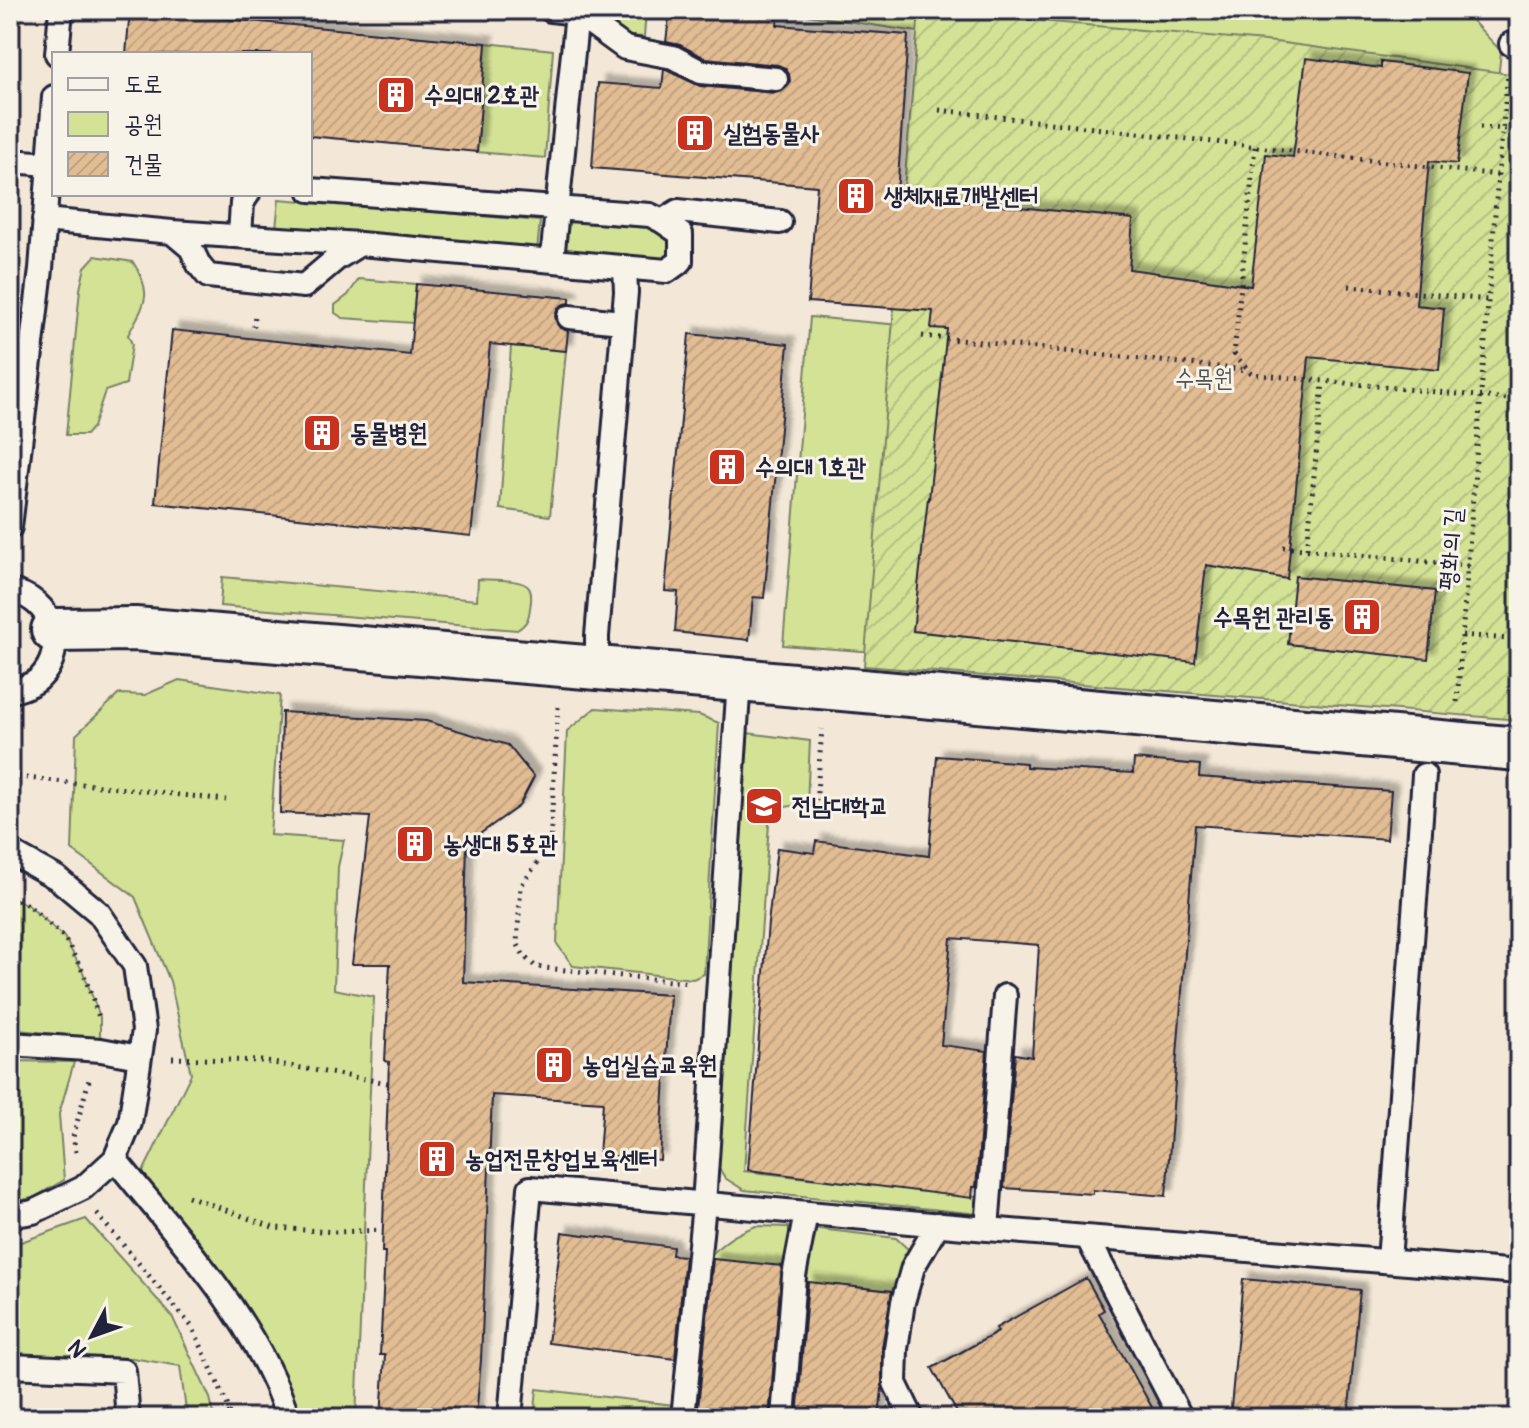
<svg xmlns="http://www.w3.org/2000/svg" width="1529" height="1428" viewBox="0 0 1529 1428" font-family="Pangolin,'Poor Story',sans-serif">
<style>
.green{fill:#d3e295;stroke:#7a8268;stroke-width:2}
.garden{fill:url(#garden-furrows);stroke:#7a8268;stroke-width:2}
.building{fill:url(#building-hatch);stroke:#22223b;stroke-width:2;filter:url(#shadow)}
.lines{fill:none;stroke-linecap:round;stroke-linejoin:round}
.service-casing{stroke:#22223b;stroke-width:28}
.minor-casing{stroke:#22223b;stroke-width:48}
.path{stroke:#22223b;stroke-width:5;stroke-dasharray:2 6;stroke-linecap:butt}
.service{stroke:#f7f3e8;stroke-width:22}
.minor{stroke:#f7f3e8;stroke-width:42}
.labels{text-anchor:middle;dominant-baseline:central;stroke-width:6;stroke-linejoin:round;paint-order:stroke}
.poi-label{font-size:24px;font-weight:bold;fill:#22223b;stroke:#f7f3e8;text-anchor:start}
.park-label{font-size:24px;fill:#4e5252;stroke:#f7f3e8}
.street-label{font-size:24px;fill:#22223b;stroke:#f7f3e8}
</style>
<defs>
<pattern id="garden-furrows" width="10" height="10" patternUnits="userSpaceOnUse" patternTransform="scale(2)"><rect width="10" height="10" fill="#d3e295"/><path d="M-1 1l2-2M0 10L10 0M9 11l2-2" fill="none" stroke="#b5c281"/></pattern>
<pattern id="building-hatch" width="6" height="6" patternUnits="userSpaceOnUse" patternTransform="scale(2)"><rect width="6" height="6" fill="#e2bd93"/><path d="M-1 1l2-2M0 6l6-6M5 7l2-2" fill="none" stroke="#c2a280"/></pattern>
<filter id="shadow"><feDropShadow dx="7" dy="-7" stdDeviation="2" flood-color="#0004"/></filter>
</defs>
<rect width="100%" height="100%" fill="#f3e8d7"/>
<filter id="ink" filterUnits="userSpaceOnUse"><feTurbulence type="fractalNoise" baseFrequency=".0125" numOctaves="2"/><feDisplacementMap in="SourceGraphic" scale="16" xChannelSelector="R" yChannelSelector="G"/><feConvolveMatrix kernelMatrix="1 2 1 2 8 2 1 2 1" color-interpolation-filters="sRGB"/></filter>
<g filter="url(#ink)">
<path class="green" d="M10,10H17L10,80Z
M551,10H646L644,37L607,35Z
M774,10H1462L1501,51L1494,117L896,286L918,32Z
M486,43L553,50L545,158L477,152Z
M279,199L540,221L537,251L276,228Z
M568,218L651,227L671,237L670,254L661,261L565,253Z
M95,256L133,262C154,295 145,303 128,335L132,344L126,384L105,391L93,427L86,435H66L80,289L85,267Z
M359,279L416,284L413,323L343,318L335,313V305L348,295Z
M810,317L900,325L874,652L783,645Z
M511,346L566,351L550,516L500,509Z
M222,577L477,600L478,579C489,580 523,578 529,588C533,594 531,602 530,608C529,618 527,624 517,630L220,606Z
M179,680L280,695L270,835L344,840L338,867L334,989L374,997L356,1418H295L142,1183V1174L191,1074L170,981L135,897L72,850L76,735L119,694L145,695Z
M595,708L699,715L719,723L704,974L693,979L573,966L557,944L567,731Z
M747,733L810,741L807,803L770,810L744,1171L982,1197L980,1214L744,1190L725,1178L716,1163Z
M10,897L28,905L64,937L83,972L100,1017V1039L10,1029Z
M10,1061L74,1062L59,1114L64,1180L33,1198L10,1202Z
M86,1219L172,1316L210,1398L215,1418H187L180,1366L132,1358L10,1354V1243L21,1242Z
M756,1226L788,1227L792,1237L789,1267L707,1259C723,1242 734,1234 756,1226Z
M811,1228L896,1238L910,1251L899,1288L892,1291L805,1282Z
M537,1389L674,1405L673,1418H534Z"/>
<path class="garden" d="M919,10L1276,42L1519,75V720L864,666Z"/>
<path class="building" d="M130,10L486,43L477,152L310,136V54H126Z
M670,10H701L778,17L777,25L908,35L897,194L1133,219L1129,269L1251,286L1266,154L1293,157L1306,58L1381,68V62L1468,73L1457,164L1429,161L1416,305L1444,308L1439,370L1309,357L1287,579L1206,565L1195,662L913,631L928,498L929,499L947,329L931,328L933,311L808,302L817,186L592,168L598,83L662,88L664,69L700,86L775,93L782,91L788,86L790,81L789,74L785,68L778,65L705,58L680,45L666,42Z
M416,284L570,298V303L564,304L558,308L555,316L557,324L560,328L568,331L566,351L490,344L471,536L155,503L172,330L410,355Z
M689,334L788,344L764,598L753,597L749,640L675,632L678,592L665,591Z
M1295,576L1435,591L1428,659L1288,644Z
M282,712L426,721L508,745L534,777L519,806L467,843L463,982L670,995L660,1160L599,1155L603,1102L492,1095L481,1360L476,1418H381L385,1355H380L385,1252H382L389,1062L385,1061L390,964H352L370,817L280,813Z
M937,756L1026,763V767L1133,773L1134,759L1200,765L1199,777L1391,791L1387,839L1195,825L1166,1196L1093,1190V1194L1004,1188L1015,1054L1032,1057L1039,945L951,938L941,1045L987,1051L976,1187H973L972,1198L748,1170L768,923L777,848L814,853L816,841L929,856Z
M562,1232L673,1247L672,1255L685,1256L675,1359L548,1343Z
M713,1259L782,1266L769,1418H697Z
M1086,1278L1104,1310L1099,1313L1158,1418H960L932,1368L998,1332L996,1328Z
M1243,1279L1360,1290L1348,1418H1230Z
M808,1282L892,1291L882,1347V1389L879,1418H797Z"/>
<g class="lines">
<g class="service-casing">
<path id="service" d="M551,10L577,13L552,260
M577,13L625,48L673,57L701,72L776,79
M1511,44L1519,45
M57,54L61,10
M10,161L49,164
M44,220L172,232L360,244L667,271L681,261V234L662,221L650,215L310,190
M662,221L678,211L780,222
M172,232L191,248L199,265L208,276L304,286L336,259L360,244
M240,236L242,203L248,194
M569,317L623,322
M10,527L41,269L54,97
M10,591C51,597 70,649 39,679C31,686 20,689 10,692
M597,668V636L626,292L625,267
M10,852L57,878L99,913L135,966L144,1030L130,1123L115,1159L83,1188L33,1212L10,1216
M10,1044L101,1050L139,1057
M115,1159C178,1238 257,1320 288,1418
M987,1229L1005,996
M1087,1237L1181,1418
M1389,1261L1424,775
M10,1366L124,1371L128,1418
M510,1418L530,1188L987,1229L1519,1272
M683,1418L704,1204L739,680
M783,1418L794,1276L806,1213
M912,1418L895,1383L896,1349L903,1302L913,1267L938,1224"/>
</g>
<g class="minor-casing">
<path id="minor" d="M53,630L135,629L160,631L739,680L1519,749"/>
</g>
<path class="path" d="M939,110L1498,175
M1480,127L1519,130
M1255,147L1234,354L1252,374L1519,400
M1349,286L1488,300
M254,327L255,312
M922,336L1247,370
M1283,547L1468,566
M1307,549L1323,382
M1462,635L1519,640
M1457,702L1498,175L1508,74
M558,707L550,845L521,886L517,943L524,956L536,967L689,983
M10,776L226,800
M815,817L822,729
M10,897L28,905L64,937L83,972L100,1020
M172,1058L261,1061L388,1083
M76,1152L73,1137L89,1080
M188,1196L275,1228L336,1232L383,1230
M97,1214L193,1328L227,1404L231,1418"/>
<use href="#service" class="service"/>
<use href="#minor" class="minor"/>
</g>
</g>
<defs>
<g id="building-square" transform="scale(2)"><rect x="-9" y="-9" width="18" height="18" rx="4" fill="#c8321e" stroke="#f7f3e8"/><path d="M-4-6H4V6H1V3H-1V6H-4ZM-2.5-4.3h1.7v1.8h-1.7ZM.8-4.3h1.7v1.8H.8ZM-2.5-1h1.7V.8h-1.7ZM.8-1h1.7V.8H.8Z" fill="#fff"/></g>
<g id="university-square" transform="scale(2)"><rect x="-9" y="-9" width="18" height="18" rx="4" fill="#c8321e" stroke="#f7f3e8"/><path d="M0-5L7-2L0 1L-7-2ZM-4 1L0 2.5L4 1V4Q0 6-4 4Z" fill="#fff"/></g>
</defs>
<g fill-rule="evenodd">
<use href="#building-square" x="396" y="95"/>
<use href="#building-square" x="695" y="133"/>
<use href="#building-square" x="856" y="196"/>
<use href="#building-square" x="322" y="433"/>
<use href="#building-square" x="727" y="467"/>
<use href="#building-square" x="1362" y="617"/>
<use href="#university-square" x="764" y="806"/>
<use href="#building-square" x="415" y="844"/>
<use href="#building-square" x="554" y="1065"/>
<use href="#building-square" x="437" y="1159"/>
</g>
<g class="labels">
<g class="poi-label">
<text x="424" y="95">수의대 2호관</text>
<text x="723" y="133">실험동물사</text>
<text x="884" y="196">생체재료개발센터</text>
<text x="350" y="433">동물병원</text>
<text x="755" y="467">수의대 1호관</text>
<text x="1334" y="617" text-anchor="end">수목원 관리동</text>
<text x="792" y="806">전남대학교</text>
<text x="443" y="844">농생대 5호관</text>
<text x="582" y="1065">농업실습교육원</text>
<text x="465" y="1159">농업전문창업보육센터</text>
</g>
<g class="park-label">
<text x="1204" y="378">수목원</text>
</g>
<g class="street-label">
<text transform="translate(1451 549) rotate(-86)">평화의 길</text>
</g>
</g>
<rect width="1529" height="1428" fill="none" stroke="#f7f3e8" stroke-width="40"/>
<rect x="20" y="20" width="1489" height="1388" fill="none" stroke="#22223b" stroke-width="3" filter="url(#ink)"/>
<rect x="52" y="52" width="260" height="144" fill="#f7f3e8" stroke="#a29fa3" stroke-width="2"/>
<rect x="68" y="78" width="40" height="12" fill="#f7f3e8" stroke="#a29fa3" stroke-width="2"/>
<text x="124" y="92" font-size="24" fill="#22223b">도로</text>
<rect x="68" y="112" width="40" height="24" fill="#d3e295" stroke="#a29fa3" stroke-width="2"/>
<text x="124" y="132" font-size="24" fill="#22223b">공원</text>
<rect x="68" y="152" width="40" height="24" fill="url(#building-hatch)" stroke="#a29fa3" stroke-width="2"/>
<text x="124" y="172" font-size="24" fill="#22223b">건물</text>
<g transform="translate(92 1336) rotate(229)" stroke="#f7f3e8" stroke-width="6" paint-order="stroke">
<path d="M0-6L14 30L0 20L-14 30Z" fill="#22223b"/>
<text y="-12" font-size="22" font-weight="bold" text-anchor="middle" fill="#22223b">N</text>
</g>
</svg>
